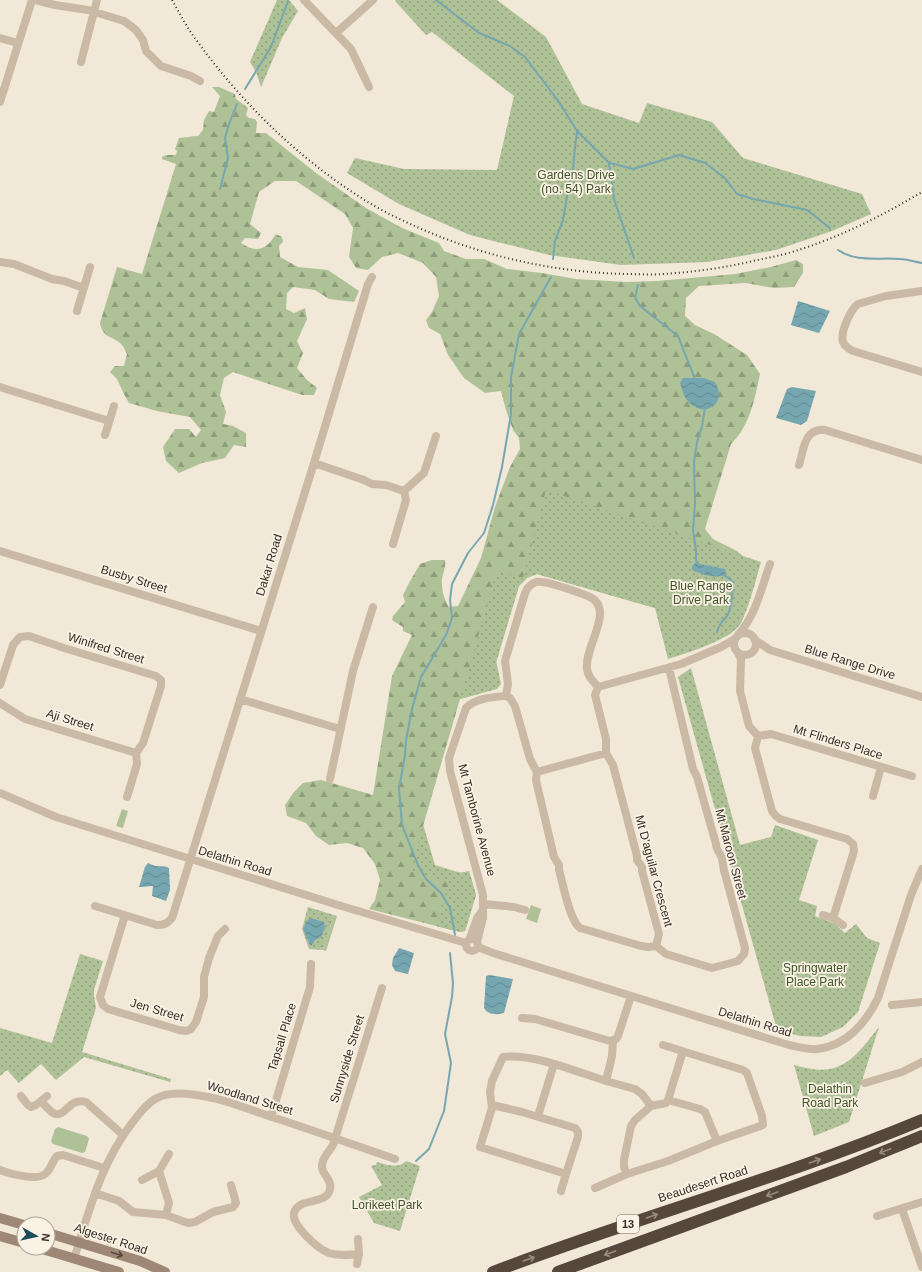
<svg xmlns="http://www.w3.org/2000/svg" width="922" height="1272" viewBox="0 0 922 1272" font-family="Helvetica,sans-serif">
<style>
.grass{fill:#afc197}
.forest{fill:url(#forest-firs)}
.park{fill:url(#park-dots)}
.water{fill:url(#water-waves)}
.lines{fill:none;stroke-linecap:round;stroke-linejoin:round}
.stream{stroke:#76a7b0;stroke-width:2}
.street{stroke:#cab9a4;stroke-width:8}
.secondary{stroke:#9e8875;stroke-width:10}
.highway{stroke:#56473c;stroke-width:12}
.rail{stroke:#352c26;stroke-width:2;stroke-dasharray:1 3;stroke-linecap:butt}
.oneway{stroke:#988b7f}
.oneway2{stroke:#54483e}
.labels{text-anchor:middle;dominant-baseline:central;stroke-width:3.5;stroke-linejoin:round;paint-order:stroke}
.shield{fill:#faf2e4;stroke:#70675f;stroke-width:1}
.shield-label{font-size:11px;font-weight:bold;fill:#352c26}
.park-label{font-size:12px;fill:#405429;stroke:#faf2e4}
.street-label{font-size:12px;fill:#352c26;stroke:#faf2e4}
</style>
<defs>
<pattern id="forest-firs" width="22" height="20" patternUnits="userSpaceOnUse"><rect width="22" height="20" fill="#afc197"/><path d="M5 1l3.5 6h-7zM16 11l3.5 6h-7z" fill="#8f9d7b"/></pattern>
<pattern id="park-dots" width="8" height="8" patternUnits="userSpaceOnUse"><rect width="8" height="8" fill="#afc197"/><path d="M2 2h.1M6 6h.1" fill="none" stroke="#8f9d7b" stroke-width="1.8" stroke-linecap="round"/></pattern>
<pattern id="water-waves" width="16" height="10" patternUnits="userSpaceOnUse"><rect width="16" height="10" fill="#76a7b0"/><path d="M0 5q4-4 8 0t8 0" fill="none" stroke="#62888f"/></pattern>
</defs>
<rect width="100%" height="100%" fill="#f2e8d8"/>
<path class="grass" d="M122,809L128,811L123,828L116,826Z
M531,905L541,909L537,923L526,919Z
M334,915L337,916L326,951L323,950Z
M58,1127L87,1136L89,1139L85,1152L82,1153L53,1144L51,1141L55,1129Z"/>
<path class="forest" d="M212,87H219L235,94L236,99L248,108L246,115L249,118L255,119L257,122L256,133H266L316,173L366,208L402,228L439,243L444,251L466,259H484L507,269L542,273L576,279L626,282L657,281L735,274L771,267L796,260L803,264V273L794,287L774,288L745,283L699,286L686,298L685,316L695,325L714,334L747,355L760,374C755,398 750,426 731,444L705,529L713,539L737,551L751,564C749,580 748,610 741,623C737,629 732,632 727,636L655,608L537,574L527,578L519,586L496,663L478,694L460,699L416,850L427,868C440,870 456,875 469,871L476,895L465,931L460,932L369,909L375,900L380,880L375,864L363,848L347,843L329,845L316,836L306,823L287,816L285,805L294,792L303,783L321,780L373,795L392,676L412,635L403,631V627L392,620L393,616L405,602L403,595L409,583L420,564L432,560H445C446,568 443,572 442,579C441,588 444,600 449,607L458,606L481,558L495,507L510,467L520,449L519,438L513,430L506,410L501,391L485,393L464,378L448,355L440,334L429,328L426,320L432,312L439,296L436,277L423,263L398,253L382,257L368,270L356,268L349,257L353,228L345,214L296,181H275L259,192L250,224L261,233L258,239L245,238L241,243C257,254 267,249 276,234L282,237L283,242L279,246L280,257L298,267L328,270L359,291L354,302L329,299L315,290L293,287L287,293L286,309L294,313L305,308L307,319L297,341L303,353L297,368L307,380L317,388L314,395H302L233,372L224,378L220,395L226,412L223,424L233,426L246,433V447L234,445L225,458L202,463L179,473L166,461L163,447L175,429H189L196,437L201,430L190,417L157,411L129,403L124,394L117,379L110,372L115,366H124L127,354C125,350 123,345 120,343C110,335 103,338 100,323L117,267L142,274L176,164L162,159V157L166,155H176L177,151L175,149L179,138L198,136L203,130L204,120L209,111L214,112L220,96Z"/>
<path class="park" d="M277,0H289L298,11L282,38L261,87L256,72L250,62Z
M396,0H497L546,37L582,104L639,123L647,103L712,122L743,158L862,194L871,214L832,231L776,250L707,262L621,265L549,255L470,235L399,204L347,173L355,158L404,169L497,170L514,96L432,32L426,35L395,1Z
M546,490L761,562C756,579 749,609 740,624C730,640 687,653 668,659L655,608L537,574L527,578L519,586L496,660L501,684L497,689L460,699L497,571L523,578Z
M691,668L740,845L771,837L775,825L818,840L799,900L817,906L815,916L834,923L845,933L856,924L867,938L880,943L858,1012L843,1027L821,1037L800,1036L777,1030L678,677Z
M423,824L435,865L461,873L469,871L476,895L465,931L460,932L436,926L449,883L410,871Z
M308,907L334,915L323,950L309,949L302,929Z
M80,954L103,961L94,990V996L96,1008L82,1052L171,1079L170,1082L84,1057L56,1080L41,1064L19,1083L7,1070L0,1076V1028L52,1043Z
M879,1027L849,1122L814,1136L794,1065C840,1079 852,1061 879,1027Z
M406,1161L420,1166L400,1231L374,1223L359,1197L382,1185L371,1166L376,1165L377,1162C387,1165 398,1169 406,1161Z"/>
<path class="water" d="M798,301L830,311L819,333L791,325Z
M683,378H704L715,382C729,405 702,420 687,400C683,395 682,388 680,383Z
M792,387L816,391L807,421L801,425L776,418L787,389Z
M695,563L725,569L726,572L724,575C714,579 701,574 692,570V566Z
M148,863C158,869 162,864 169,868L170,890L166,901L152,896L153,886L139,887L145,867Z
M311,918L324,922L325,928L321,937L315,940L312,945H310L303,929L307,921Z
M399,948L414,953L408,974L395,971L392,965L393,958Z
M490,975L513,979L504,1013C497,1015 488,1015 484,1008L486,976Z"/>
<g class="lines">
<path class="stream" d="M436,0L479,33L510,46L525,57L559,102L577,131L609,163L614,199L634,258
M245,89L271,47L288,1
M610,163L633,169L679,155L705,163L725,178L737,194L753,199L807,210L830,228
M220,189L228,158L225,138L229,124L237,104
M838,250C857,263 879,257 900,259C907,259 915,262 922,263
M553,259L555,241L563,220L568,190L573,171L574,156L577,131
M638,285L635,298L640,306L678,336L695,379
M698,565L696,561V550L693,530L695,504L694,462L697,442L702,426L705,408
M717,632C720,620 724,622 728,614C731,608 734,589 732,582C730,578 726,576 722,575
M455,935L450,908L441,893L426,879L418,865L402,825L399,789L405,755L406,740L412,709L421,677L446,635L452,618L450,600L452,584L468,553L484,533L493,505L502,467L511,414V377L519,334L551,277
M416,1161L429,1149L444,1111L451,1063L445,1034L452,997L453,983L450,953"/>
<path class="street" d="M35,0L55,5L88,10L124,21L136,30L143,40L146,51L161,66L191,76L200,81
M304,0L351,49L369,87
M336,33L373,0
M0,38L18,43
M81,62L97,0
M0,102L32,0
M0,262L14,264L52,279L64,281L84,288
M922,291L886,296L858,304C850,310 840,333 843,342C845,347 849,349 853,351L922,372
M77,311L90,267
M0,387L109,421
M105,435L114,406
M314,463L364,480L372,484L386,485L404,491L406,500L393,544
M799,465C804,449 804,428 825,430L922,460
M404,491L424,473L436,436
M0,551L261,631
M734 644a11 11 0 1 1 22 0a11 11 0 1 1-22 0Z
M738,635C756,615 761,589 770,564
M755,640L770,650L922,697
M738,653L741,659L740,691L749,726L758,736L755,748L772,811L776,816L780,819L847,839L853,844L854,851L833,918
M0,685L13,645L20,637L29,636L64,648L156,676L161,680V686L143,743L136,753
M506,696L508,684L505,661L525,593C527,588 530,584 536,582C546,580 577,592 588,596C617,608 584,646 587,669C588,677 593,681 598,687L681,664L721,647L735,639
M506,696L510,698L515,706L530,759L537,772L606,753V739L595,695L598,687
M240,699L340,729
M0,703L25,719L136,753
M758,736L771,734L912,776
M537,772L536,780L538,789L554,857L559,865V870C563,883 569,920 580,928L641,946L648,947L656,946L659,934L642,871V867L637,860V856L613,765L606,753
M330,779L353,671L373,607
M0,793L56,817L338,905L466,943
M873,796L881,767
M127,797L137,764L136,753
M484,904L514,907L525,910
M95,906L157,925C164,925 167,924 172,918L314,463L368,284L372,277
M125,915L100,997L103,1005L108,1009L179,1030L186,1031L191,1029L196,1022L204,997V977L209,958L218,936L225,929
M823,915L833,918L843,925
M470,938L477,918L482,911
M466 945a6 6 0 1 1 12 0a6 6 0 1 1-12 0Z
M477,942L483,918V895L450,771L449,758L466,708C475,698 493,697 506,696
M656,946L666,954L712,968L738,961L744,954L745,948L725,874C723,869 723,860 721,856C719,851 716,850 716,844L697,777L693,769L669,668
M478,947L493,953L789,1045C798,1047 807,1050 817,1049C846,1046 866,1023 878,998L911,895L922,869
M892,1005L922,1002
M522,1018L535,1019L610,1041L616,1039L618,1036L631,996
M613,1040L612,1056L606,1081L635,1089L642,1094L651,1106
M663,1045L743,1070L747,1073L762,1116L763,1125L717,1141L705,1112L700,1109L668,1100
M865,1083L902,1072L922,1062
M21,1096L28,1105L31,1107L36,1105L47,1096
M41,1101C45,1105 50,1112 55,1114C66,1117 69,1097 86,1102L123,1135
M492,1105L522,1112L575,1128L578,1132V1137L566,1174L480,1147L492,1108L490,1092L492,1081L503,1057C533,1053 577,1072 606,1081
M538,1116L554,1064
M271,1117L310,987L311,964
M0,1170C9,1174 38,1181 45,1174C51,1170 52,1161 57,1156L63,1155L104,1168
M159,1171L169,1203L166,1215
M627,1174L624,1167V1160L631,1126L635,1120L651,1106L666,1103L668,1100L683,1051
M142,1180L159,1171L169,1154
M595,1188L627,1174L668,1161L717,1141
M561,1191L566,1174
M95,1193L119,1201L133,1212L166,1215L188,1223L195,1222L213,1212L233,1207L236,1203L231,1185
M902,1209L922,1267
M877,1216L922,1202
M359,1254C349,1255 339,1256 329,1253C318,1249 291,1225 294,1213C299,1196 327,1206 330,1189C333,1178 318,1174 323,1161C325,1155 330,1150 333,1145L382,988
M74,1259C89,1211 101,1163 132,1123C139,1114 145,1105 155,1099C170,1090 192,1094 208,1097C226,1100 248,1109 266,1115C309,1129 352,1144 395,1159
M357,1264L359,1254L358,1239"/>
<path class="secondary" d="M0,1218L24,1225
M48,1233L140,1261L165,1272
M0,1236L24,1243
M39,1248L119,1272"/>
<path class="highway" d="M493,1272C635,1218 782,1178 922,1120
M558,1272L846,1167L922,1136"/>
<path class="rail" d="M172,0C180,14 187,28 197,41C242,103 298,158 363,199C380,210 399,219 417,227C482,256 552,272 624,274C637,274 650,275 663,274C693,272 724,268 753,261C766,258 779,256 792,252C838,238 880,217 922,192"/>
</g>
<defs><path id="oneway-shaft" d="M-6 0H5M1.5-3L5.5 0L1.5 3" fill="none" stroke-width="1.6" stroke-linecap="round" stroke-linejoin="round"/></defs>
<g class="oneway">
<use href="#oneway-shaft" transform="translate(885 1151) rotate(158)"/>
<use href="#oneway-shaft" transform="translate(815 1161) rotate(-19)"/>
<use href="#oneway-shaft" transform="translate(772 1194) rotate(160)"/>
<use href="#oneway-shaft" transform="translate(652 1216) rotate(-19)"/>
<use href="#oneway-shaft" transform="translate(610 1253) rotate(160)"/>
<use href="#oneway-shaft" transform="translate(529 1259) rotate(-19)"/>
</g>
<use class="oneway2" href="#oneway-shaft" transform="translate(117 1254) rotate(17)"/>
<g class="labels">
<rect class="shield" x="617" y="1215" width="22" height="18" rx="3"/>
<g class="shield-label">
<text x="628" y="1224">13</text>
</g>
<g class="park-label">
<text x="576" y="175">Gardens Drive<tspan x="576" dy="14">(no. 54) Park</tspan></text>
<text x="701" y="586">Blue Range<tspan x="701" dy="14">Drive Park</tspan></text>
<text x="815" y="968">Springwater<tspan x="815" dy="14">Place Park</tspan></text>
<text x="830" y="1089">Delathin<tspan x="830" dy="14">Road Park</tspan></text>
<text x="387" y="1205">Lorikeet Park</text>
</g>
<g class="street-label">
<text transform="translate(269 565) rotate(-73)">Dakar Road</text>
<text transform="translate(134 579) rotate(17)">Busby Street</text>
<text transform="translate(106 648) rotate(17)">Winifred Street</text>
<text transform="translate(850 662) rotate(17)">Blue Range Drive</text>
<text transform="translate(70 720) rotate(17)">Aji Street</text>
<text transform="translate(838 742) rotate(17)">Mt Flinders Place</text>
<text transform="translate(477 820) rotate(75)">Mt Tamborine Avenue</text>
<text transform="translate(731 854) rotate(75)">Mt Maroon Street</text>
<text transform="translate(235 861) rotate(17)">Delathin Road</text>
<text transform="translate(654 871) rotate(75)">Mt D'aguilar Crescent</text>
<text transform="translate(157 1010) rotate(16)">Jen Street</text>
<text transform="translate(755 1022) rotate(17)">Delathin Road</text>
<text transform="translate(282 1037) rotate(-73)">Tapsall Place</text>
<text transform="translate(347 1059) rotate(-73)">Sunnyside Street</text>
<text transform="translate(250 1098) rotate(17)">Woodland Street</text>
<text transform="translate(703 1184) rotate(-18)">Beaudesert Road</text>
<text transform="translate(111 1239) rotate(18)">Algester Road</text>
</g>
</g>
<g transform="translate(36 1236) rotate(98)"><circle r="19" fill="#faf2e4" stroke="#aba398"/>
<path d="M0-3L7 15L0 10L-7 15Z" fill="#1a4d58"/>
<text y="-6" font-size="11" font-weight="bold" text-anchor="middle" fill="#352c26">N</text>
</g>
</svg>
